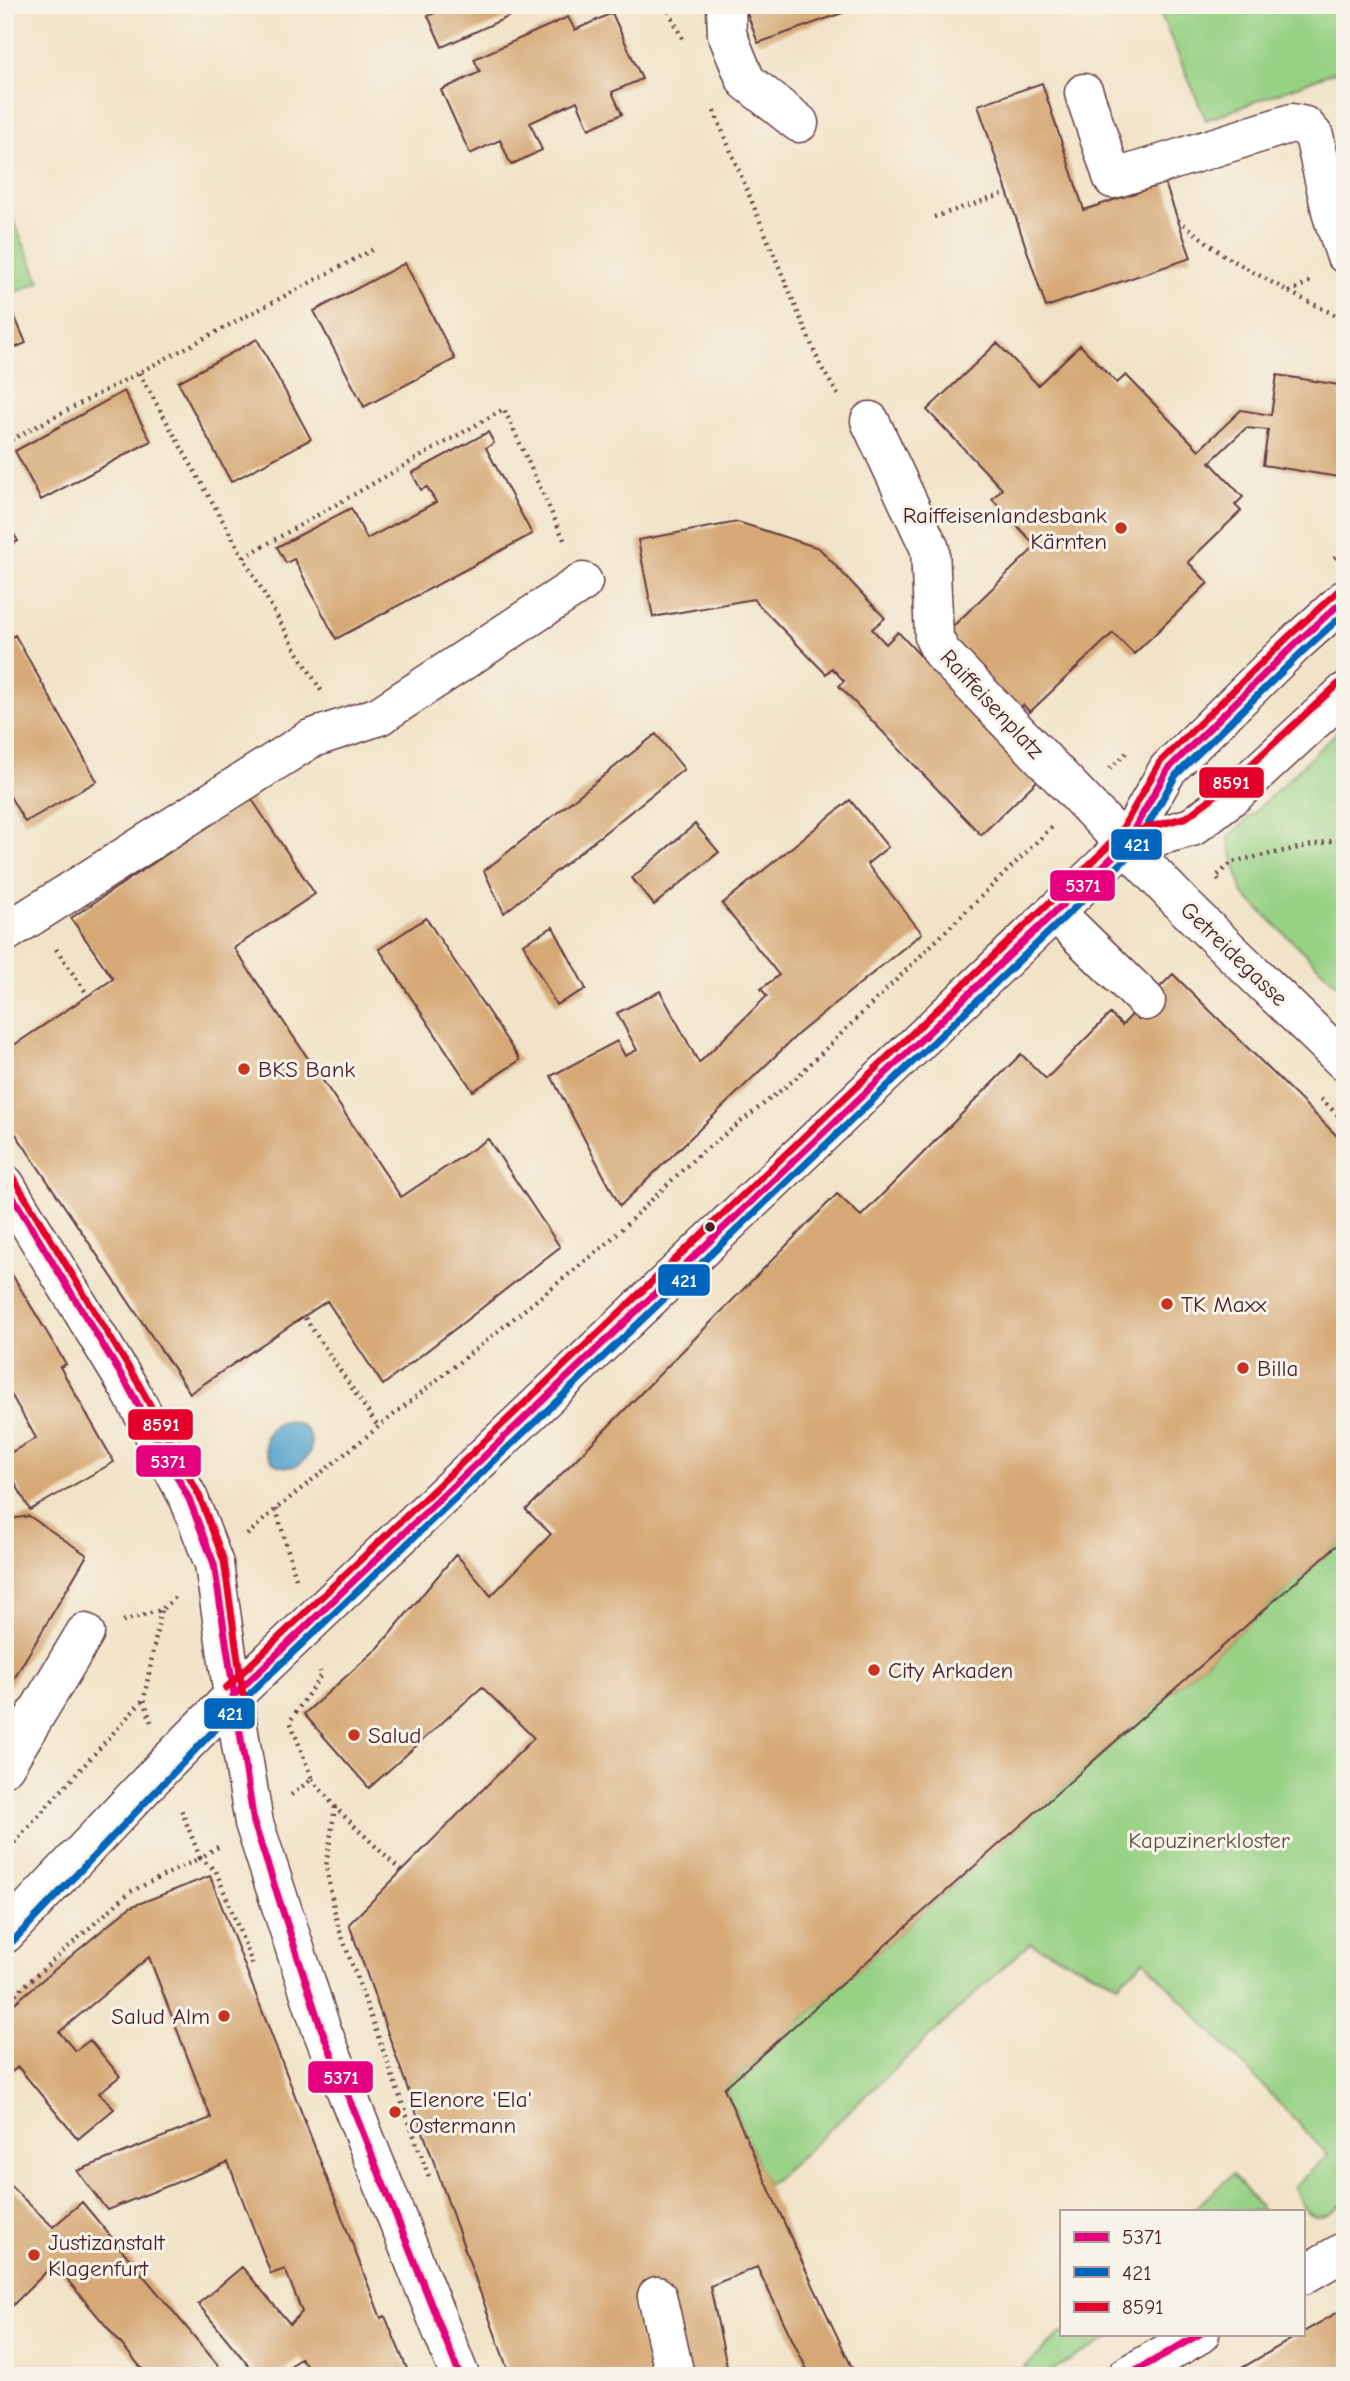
<svg xmlns="http://www.w3.org/2000/svg" width="1350" height="2381" viewBox="0 0 1350 2381" font-family="'Comic Neue',sans-serif">
<style>
.green{fill:#97d184;stroke:#707858;stroke-width:2}
.water{fill:#51a3cc;stroke:#4e617c;stroke-width:2}
.building{fill:#d5a874}
.lines{fill:none;stroke-linecap:round;stroke-linejoin:round}
.minor-casing{stroke:#633c42;stroke-width:41}
.major-casing{stroke:#633c42;stroke-width:41}
.path{stroke:#633c42;stroke-width:4.5;stroke-dasharray:2 5;stroke-linecap:butt}
.minor{stroke:#fff;stroke-width:38}
.major{stroke:#fff;stroke-width:38}
.bus-1-casing{stroke:#f7f3e8;stroke-width:12}
.bus-2-casing{stroke:#f7f3e8;stroke-width:12}
.bus-3-casing{stroke:#f7f3e8;stroke-width:12}
.bus-1{stroke:#e5007d;stroke-width:7}
.bus-2{stroke:#0065bd;stroke-width:7}
.bus-3{stroke:#e4002b;stroke-width:7}
.poi-dot{fill:#c8321e;stroke:#f7f3e8;stroke-width:2.5}
.bus-dot{fill:#4a1f2b;stroke:#f7f3e8;stroke-width:2.5}
.labels{text-anchor:middle;dominant-baseline:central;stroke-width:6;stroke-linejoin:round;paint-order:stroke}
.poi-label{font-size:23px;fill:#4a1f2b;stroke:#f7f3e8;text-anchor:start}
.street-label{font-size:23px;fill:#4a1f2b;stroke:#f7f3e8}
.park-label{font-size:23px;fill:#615446;stroke:#f7f3e8}
.line-badge{stroke:#f7f3e8;stroke-width:2.5}
.badge-label{font-size:19px;text-anchor:middle;font-weight:bold;fill:#fff}
</style>
<rect width="100%" height="100%" fill="#f7f3e8"/>
<filter id="ink" filterUnits="userSpaceOnUse"><feTurbulence type="fractalNoise" baseFrequency=".0143" numOctaves="2"/><feDisplacementMap in="SourceGraphic" scale="14" xChannelSelector="R" yChannelSelector="G"/><feConvolveMatrix kernelMatrix="1 2 1 2 8 2 1 2 1" color-interpolation-filters="sRGB"/></filter>
<filter id="wash" filterUnits="userSpaceOnUse"><feTurbulence type="fractalNoise" baseFrequency=".00686" numOctaves="4" result="noise"/><feDisplacementMap in="SourceGraphic" scale="28" xChannelSelector="R" yChannelSelector="G"/><feGaussianBlur stdDeviation="1.57" result="paint"/><feColorMatrix in="noise" values="0 0 0 0 0 0 0 0 0 0 0 0 0 0 0 0 0 1.4 0 .05"/><feComposite in="paint" operator="in"/></filter>
<g filter="url(#wash)">
<rect width="100%" height="100%" fill="#f1e3c7"/>
<path class="green" d="M1157,5H1345V68L1206,120Z
M5,202L40,282L5,297Z
M1345,724V992L1243,894L1228,838Z
M1345,1538V2202C1339,2206 1331,2214 1325,2215C1306,2221 1299,2200 1294,2187L1328,2155L1144,1960L1118,1984L1030,1943L775,2180L767,2185L724,2088Z
M1233,2174L1263,2211H1192Z
M1061,2333L1116,2334L1042,2376H1016Z"/>
<path class="water" d="M265 1444a23 23 0 1 1 46 0a23 23 0 1 1-46 0Z"/>
<g id="blocks">
<path class="building" d="M443,5H534L442,47L428,16L444,9Z
M744,5H862V6L758,43Z
M612,13L642,79L612,92L622,114L589,129L577,101L530,123L542,150L511,165L500,140L470,154L441,90L480,72L474,59L568,17L575,30Z
M1042,83L1084,210L1165,183L1191,258L1046,307L978,105Z
M405,263L455,359L364,407L314,311Z
M8,301L26,343L5,352V302Z
M257,339L311,439L231,482L178,382Z
M997,343L1038,385L1080,345L1117,383L1126,375L1199,450L1241,410L1271,415L1277,375L1345,386V478L1263,465L1268,430L1246,428L1210,462L1243,497L1235,505L1241,511L1188,562L1208,583L1134,654L1113,633L1030,712L1023,705L1016,712L1038,780L981,835L839,686L844,681L832,668L826,674L753,599L653,617L638,540L738,522L819,548L885,618L872,629L886,644L898,632L942,679L943,636L1036,546L992,499L1002,489L927,410Z
M124,391L151,441L41,500L15,451Z
M488,432L494,443L486,448L532,534L336,639L294,559L286,563L277,547L351,508L367,539L436,502L427,487L421,490L412,473Z
M5,519L18,541L5,548Z
M15,635L97,781L25,822L5,788V641Z
M656,734L684,769L504,913L484,871Z
M251,798L315,894L234,948L401,1197L488,1139L560,1247L383,1385L327,1301L190,1393L5,1118V1051L113,979L71,918Z
M850,800L888,847L867,864L922,933L798,1034L620,1206L551,1076L617,1041L625,1056L637,1050L617,1013L660,991L699,1063L767,996L761,989L779,975L722,904Z
M695,824L719,852L654,905L632,878Z
M426,918L520,1060L473,1091L379,949Z
M553,927L586,989L556,1005L523,944Z
M1173,974L1345,1144V1538L724,2088L796,2249L856,2376H810L757,2267L710,2286L729,2376H510L349,1924L534,1738L482,1687L369,1788L304,1714L379,1647L456,1554L491,1596L551,1534L526,1510L837,1194L861,1216L1021,1054L1046,1079L1110,1014L1122,1025Z
M5,1263L66,1364L60,1367L114,1462L30,1510L14,1481L5,1488V1470L14,1481L5,1465V1456L36,1438L12,1396L5,1400Z
M29,1516L87,1555L5,1694V1520Z
M210,1876L381,2318L385,2316L410,2376H317L300,2358L279,2376H257L198,2304L242,2267L290,2324L302,2312L285,2269L271,2274L228,2162L107,2210L77,2171L211,2118L149,1957L59,2032L75,2051L90,2040L120,2076L99,2093L114,2109L78,2139L18,2067L5,2077V2011L130,1907Z
M5,2181L53,2227L82,2202L227,2376H148L54,2264L5,2313Z
M1345,2308V2375L1341,2370L1330,2376H1228Z"/>
</g>
</g>
<g filter="url(#ink)">
<use href="#blocks" fill-opacity="0" stroke="#633c42" stroke-width="2"/>
<g class="lines">
<g class="minor-casing">
<path id="minor" d="M726,5L727,34L746,81L799,123
M1084,93L1113,179L1292,123L1305,126L1314,136L1332,215L1345,254
M870,421L930,549L934,638L941,652L1185,907L1345,1062
M1055,912L1146,1001
M5,933L310,739L379,716L583,582
M233,1696L254,1823L321,2028L460,2376
M5,1766L85,1633
M1303,2275L1345,2251
M657,2296L675,2376
M1127,2376L1200,2334"/>
</g>
<g class="major-casing">
<path id="major" d="M1125,845L1192,827L1236,793L1345,692
M5,1184L129,1388L189,1499L214,1564L233,1696
M5,1934L164,1766L233,1696L1125,845L1168,769L1295,644L1345,599"/>
</g>
<path class="path" d="M666,5L684,42
M714,111L820,365L838,395
M934,217L1007,193
M1178,220L1225,256L1289,292L1345,320
M1289,292L1313,280
M139,373L295,648L322,692
M5,443L376,248
M244,557L504,409L566,544
M1334,558L1345,550
M1110,769L1126,753
M1219,880L1216,877L1232,862L1345,838
M56,949L87,994
M1321,1099L1345,1122
M305,1318L378,1427
M276,1509L296,1578
M247,1535L276,1509L604,1246L695,1158L794,1080L1052,827
M123,1621L161,1610L177,1596
M151,1722L144,1699L161,1610
M312,1779L335,1807L402,1872
M291,1795L312,1779L290,1721L321,1675L320,1671
M335,1807L326,1867L337,1923L430,2180
M218,1847L200,1858L216,1871L254,1968
M5,1853L143,1700
M5,2003L130,1892L200,1858L181,1809"/>
<use href="#minor" class="minor"/>
<use href="#major" class="major"/>
<g class="bus-1-casing">
<path id="bus-1" d="M5,1184L129,1388L189,1499L214,1564L254,1823L321,2028L460,2376
M233,1696L1125,845L1168,769L1295,644L1345,599
M1127,2376L1200,2334"/>
</g>
<g class="bus-2-casing">
<path id="bus-2" d="M13,1941L240,1703L1132,853L1176,775L1302,652L1345,613"/>
</g>
<g class="bus-3-casing">
<path id="bus-3" d="M1105,848L1121,835L1187,817L1229,785L1338,684
M14,1179L138,1383L199,1495L224,1561L243,1695
M226,1688L1117,838L1160,762L1288,637L1338,591"/>
</g>
<use href="#bus-1" class="bus-1"/>
<use href="#bus-2" class="bus-2"/>
<use href="#bus-3" class="bus-3"/>
</g>
</g>
<g class="poi-dot">
<circle cx="1121" cy="528" r="7"/>
<circle cx="244" cy="1069" r="7"/>
<circle cx="1167" cy="1304" r="7"/>
<circle cx="1243" cy="1368" r="7"/>
<circle cx="874" cy="1670" r="7"/>
<circle cx="354" cy="1735" r="7"/>
<circle cx="224" cy="2016" r="7"/>
<circle cx="395" cy="2112" r="7"/>
<circle cx="34" cy="2255" r="7"/>
</g>
<circle class="bus-dot" cx="710" cy="1227" r="6"/>
<g class="labels">
<g class="poi-label">
<text x="1107" y="515" text-anchor="end">Raiffeisenlandesbank<tspan x="1107" dy="26">Kärnten</tspan></text>
<text x="258" y="1069">BKS Bank</text>
<text x="1181" y="1304">TK Maxx</text>
<text x="1257" y="1368">Billa</text>
<text x="888" y="1670">City Arkaden</text>
<text x="368" y="1735">Salud</text>
<text x="210" y="2016" text-anchor="end">Salud Alm</text>
<text x="409" y="2099">Elenore 'Ela'<tspan x="409" dy="26">Ostermann</tspan></text>
<text x="48" y="2242">Justizanstalt<tspan x="48" dy="26">Klagenfurt</tspan></text>
</g>
<g class="street-label">
<text transform="translate(992 704) rotate(47)">Raiffeisenplatz</text>
<text transform="translate(1234 954) rotate(44)">Getreidegasse</text>
</g>
<g class="park-label">
<text x="1209" y="1840">Kapuzinerkloster</text>
</g>
</g>
<g class="line-badge">
<rect x="1198" y="766" width="67" height="33" rx="7" fill="#e4002b"/>
<rect x="1110" y="828" width="53" height="33" rx="7" fill="#0065bd"/>
<rect x="1049" y="869" width="67" height="33" rx="7" fill="#e5007d"/>
<rect x="657" y="1263" width="54" height="34" rx="7" fill="#0065bd"/>
<rect x="127" y="1408" width="67" height="33" rx="7" fill="#e4002b"/>
<rect x="135" y="1444" width="67" height="34" rx="7" fill="#e5007d"/>
<rect x="203" y="1697" width="53" height="33" rx="7" fill="#0065bd"/>
<rect x="307" y="2060" width="67" height="34" rx="7" fill="#e5007d"/>
</g>
<g class="badge-label">
<text x="1231" y="789">8591</text>
<text x="1137" y="851">421</text>
<text x="1083" y="892">5371</text>
<text x="684" y="1287">421</text>
<text x="161" y="1431">8591</text>
<text x="168" y="1468">5371</text>
<text x="230" y="1720">421</text>
<text x="341" y="2084">5371</text>
</g>
<rect width="1350" height="2381" fill="none" stroke="#f7f3e8" stroke-width="28"/>
<rect x="1060" y="2210" width="245" height="126" fill="#f7f3e8" stroke="#b29e9c" stroke-width="2"/>
<rect x="1074" y="2232" width="35" height="10" fill="#e5007d" stroke="#b29e9c" stroke-width="2"/>
<text x="1122" y="2244" font-size="21" fill="#4a1f2b">5371</text>
<rect x="1074" y="2267" width="35" height="10" fill="#0065bd" stroke="#b29e9c" stroke-width="2"/>
<text x="1122" y="2280" font-size="21" fill="#4a1f2b">421</text>
<rect x="1074" y="2302" width="35" height="10" fill="#e4002b" stroke="#b29e9c" stroke-width="2"/>
<text x="1122" y="2314" font-size="21" fill="#4a1f2b">8591</text>
</svg>
